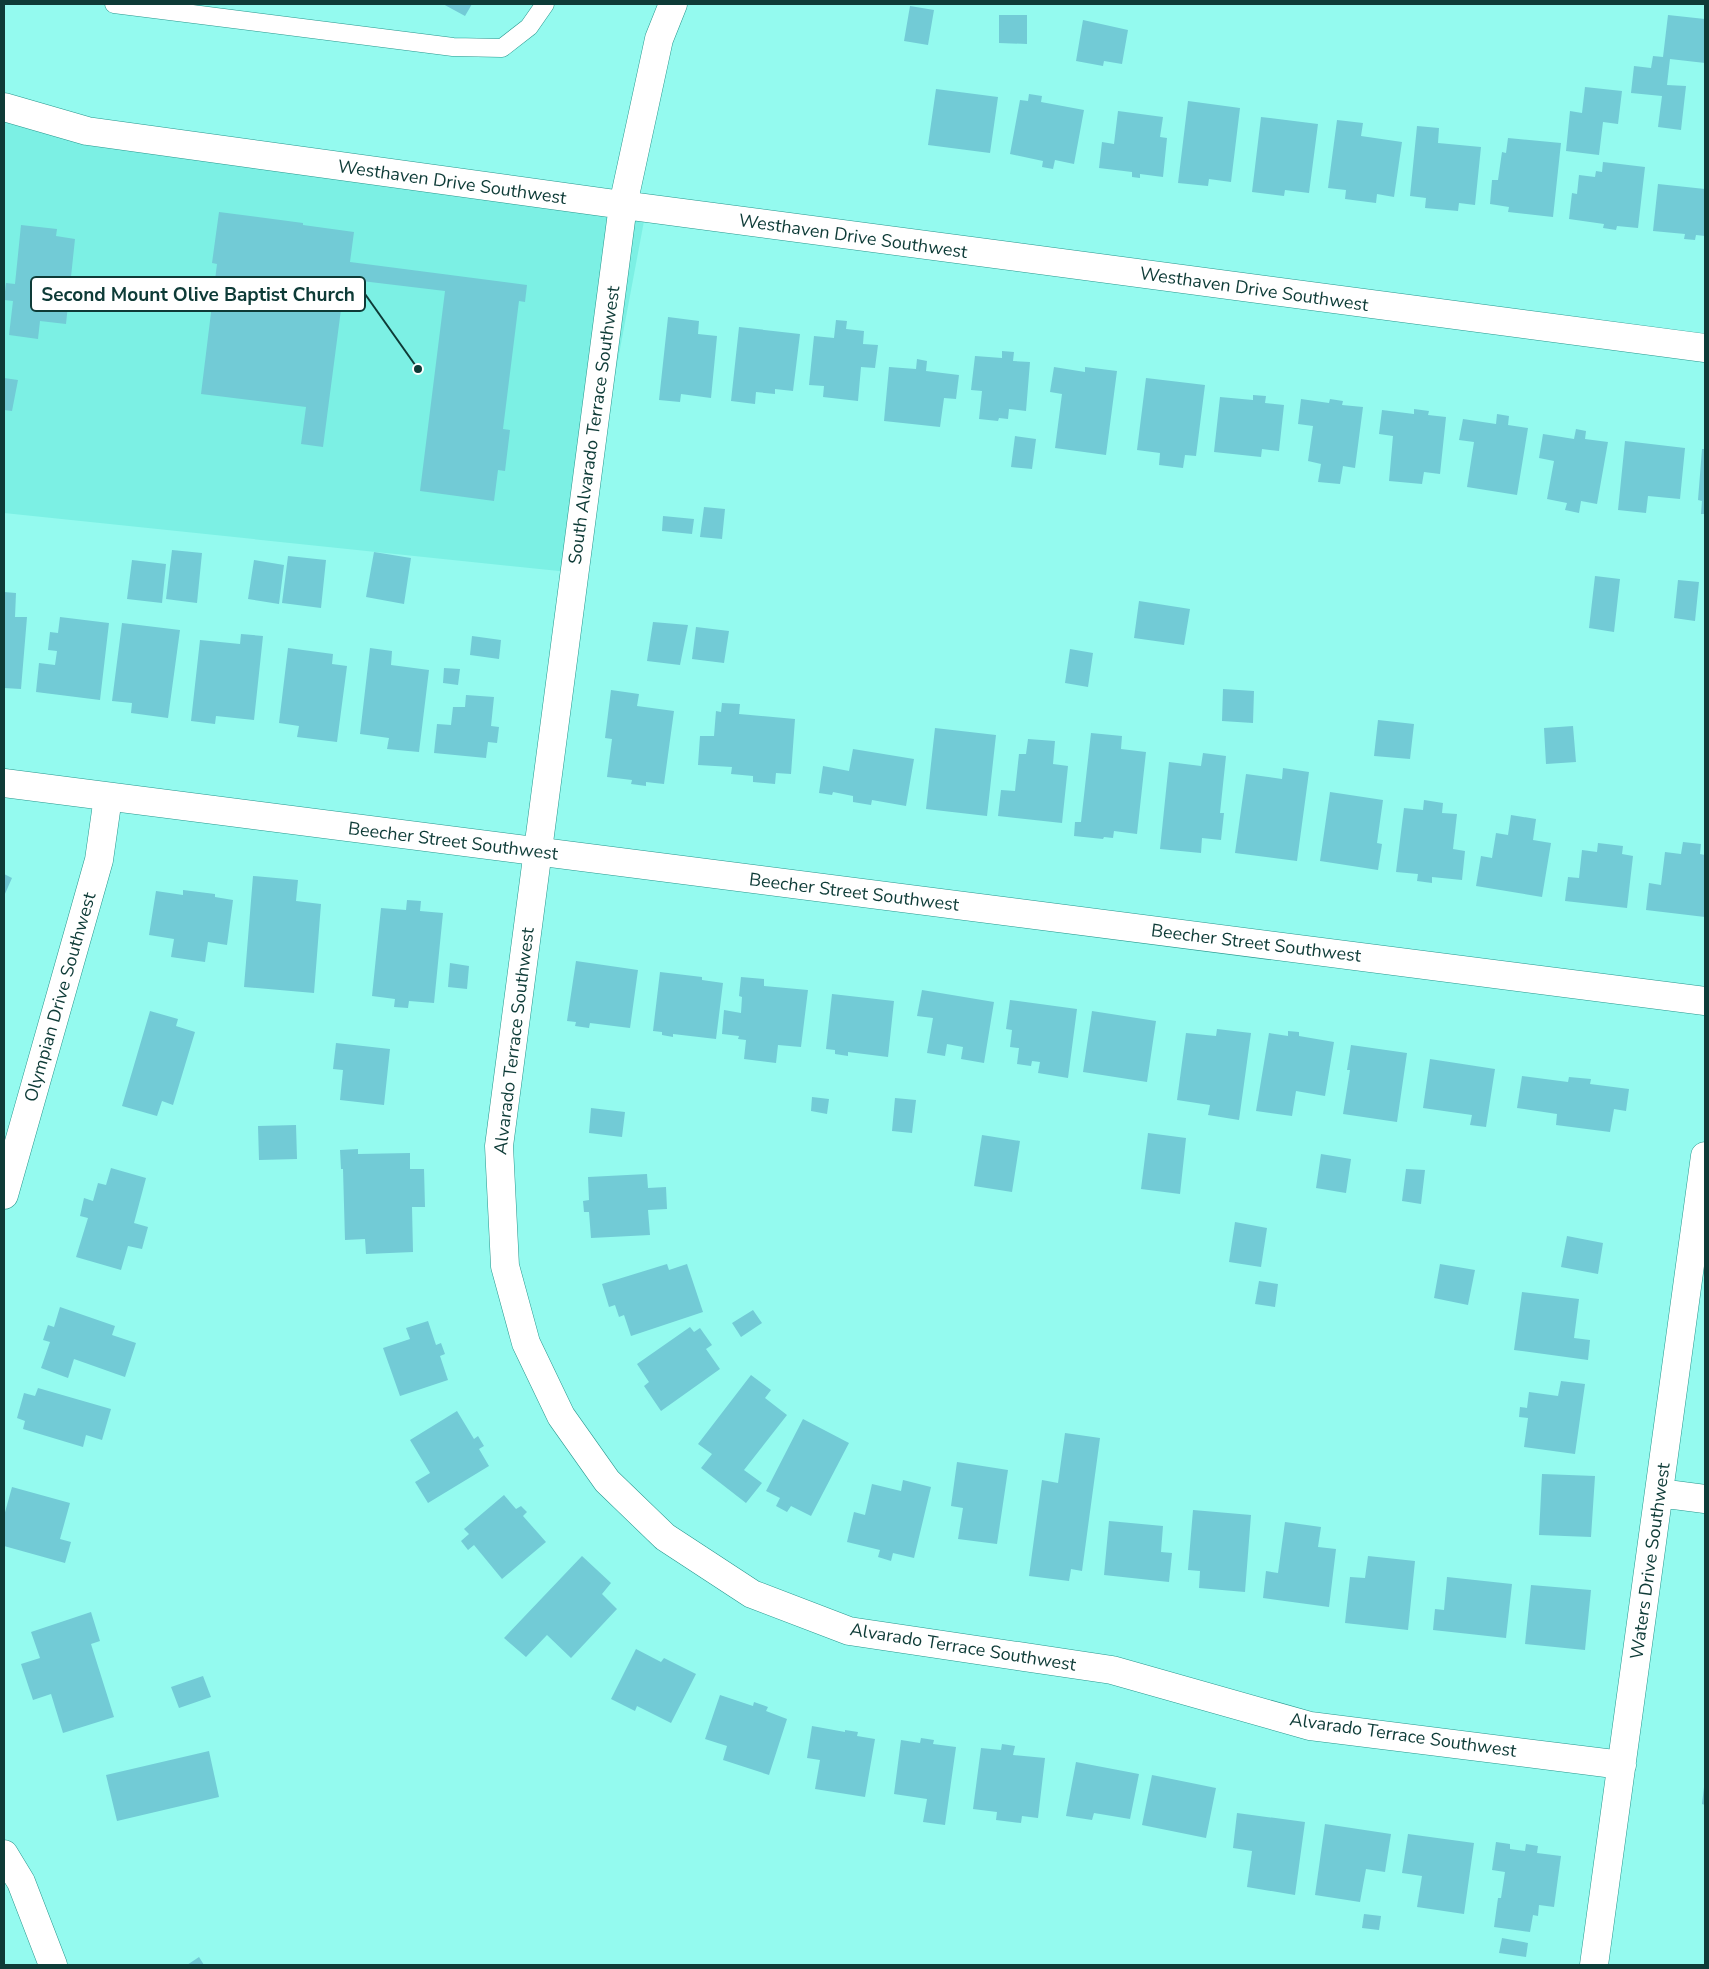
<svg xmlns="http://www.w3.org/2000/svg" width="1709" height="1969" viewBox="0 0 1709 1969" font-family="'Nunito Sans',sans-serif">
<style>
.built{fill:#7cf0e4}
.building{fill:#72cbd6}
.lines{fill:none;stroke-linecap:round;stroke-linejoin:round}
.lane-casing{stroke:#27978e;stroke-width:19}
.street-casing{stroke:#27978e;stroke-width:29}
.secondary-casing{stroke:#27978e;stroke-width:29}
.lane{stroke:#fff;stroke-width:18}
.street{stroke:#fff;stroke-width:28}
.secondary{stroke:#fff;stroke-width:28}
.labels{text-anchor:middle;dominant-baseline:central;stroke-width:5;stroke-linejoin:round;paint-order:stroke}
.street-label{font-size:18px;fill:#0e3b37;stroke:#fff}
.leader{fill:none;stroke:#0e3b37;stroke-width:2}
.callout-dot{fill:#0e3b37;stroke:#fff;stroke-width:2}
.callout{fill:#fff;stroke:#0e3b37;stroke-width:2}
.callout-label{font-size:19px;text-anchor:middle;font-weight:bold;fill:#0e3b37}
</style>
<rect width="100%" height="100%" fill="#94faef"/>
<path class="built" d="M4,114L644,221L578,573L4,513Z"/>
<path class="building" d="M443,4H472L465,16Z
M910,6L934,10L928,45L904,41Z
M999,15H1027V44L999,43Z
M1668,15L1705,19V63L1670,59L1667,85L1686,86L1681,130L1658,127L1662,96L1631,93L1634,66L1651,68L1653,56L1663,57Z
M1083,20L1128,30L1122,64L1104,61L1103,66L1076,61Z
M1585,87L1622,91L1618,124L1603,122L1599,155L1566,151L1570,111L1582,113Z
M936,89L998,97L990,153L928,145Z
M1029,94L1042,96L1041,102L1084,110L1074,164L1055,160L1053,169L1042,167L1043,161L1010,154L1020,100L1028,101Z
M1188,101L1240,108L1231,182L1209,179L1208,186L1178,183Z
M1118,111L1163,117L1160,137L1167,138L1163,177L1140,174V178L1132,177V172L1099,168L1102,142L1114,144Z
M1261,117L1318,124L1309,193L1285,190L1284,196L1252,192Z
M1337,120L1363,123L1361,136L1402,142L1394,197L1377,194L1376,203L1345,199L1346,190L1328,188Z
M1417,126L1439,128L1438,143L1481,147L1475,205L1459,203L1458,211L1425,208L1426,198L1410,196Z
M1508,138L1561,143L1553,217L1508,212L1509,207L1490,204L1492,180H1498L1502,152L1506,153Z
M1603,162L1645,167L1638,228L1617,226L1616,230L1603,228L1604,224L1569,219L1572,193L1577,194L1579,175L1595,177L1596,171L1602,172Z
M1658,184L1705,189V236L1696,235L1695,240L1684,239L1685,234L1653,231Z
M219,212L303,223V225L354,232L350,262L527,285L525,302L519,301L503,429L510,430L505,471L498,470L494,501L420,491L445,291L345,279L323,447L301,444L306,407L201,394L217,264L212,263Z
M21,225L57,229L56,236L75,239L66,324L40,321L38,339L9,335L13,301L4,300L6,283L15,284Z
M668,317L699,321L698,334L717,336L711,398L681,394L680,402L659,400Z
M836,320L847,321L846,329L864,331L863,344L878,345L875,368L861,367L858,401L823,397L824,386L809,385L814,336L834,338Z
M739,327L800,334L793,391L775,389V394L756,392L755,404L731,401Z
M1002,351L1014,352L1013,361L1030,362L1026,411L1009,409L1008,419L999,418L998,421L979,419L982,391L971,390L975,356L1002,358Z
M917,359L927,361L926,371L959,375L956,399L944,398L940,427L884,421L889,367L916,369Z
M1054,367L1085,372V367L1117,371L1106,455L1055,448L1062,394L1050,392Z
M4,378L18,380L12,411L4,410Z
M1146,378L1205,385L1196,456L1185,455L1183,468L1159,465L1160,453L1137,450Z
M1253,395L1266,396L1265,403L1284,405L1279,451L1262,449L1261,457L1214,452L1220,397L1253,400Z
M1301,399L1329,403L1330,399L1343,401L1342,405L1363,407L1355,468L1343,466L1340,484L1318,482L1321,464L1308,461L1313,426L1298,424Z
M1414,409L1429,411L1428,415L1446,417L1440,474L1424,472L1422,484L1389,481L1393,436L1379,434L1382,410L1414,414Z
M1497,414L1509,416L1508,425L1528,428L1517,495L1467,487L1474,442L1459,440L1463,419L1496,424Z
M1576,429L1586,431L1585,439L1608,442L1597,504L1581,501L1579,513L1565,510L1567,503L1547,499L1554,461L1539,458L1543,434L1574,439Z
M1015,436L1036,439L1032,469L1011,467Z
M1625,441L1685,448L1680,499L1648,496L1646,513L1618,510Z
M1702,449H1705V514H1701L1702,501L1698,500Z
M704,507L725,509L722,539L700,537Z
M663,516L694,519L692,534L662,531Z
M172,550L202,553L197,603L166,599Z
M374,552L411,558L404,604L366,597Z
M288,556L326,560L321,608L282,603Z
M132,560L166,564L162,603L127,599Z
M254,560L284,565L279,604L248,599Z
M1595,576L1620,579L1614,632L1589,628Z
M1678,580L1699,582L1695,621L1674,618Z
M4,592L16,593L15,617H27L21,689L4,688Z
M1139,601L1190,609L1184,645L1134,638Z
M60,617L109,623L100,700L36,692L39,663L55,665L57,651L48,650L50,632L58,633Z
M653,622L688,625L680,665L647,661Z
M122,623L180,630L168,718L131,713L132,703L112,701Z
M696,627L729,631L724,663L692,659Z
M241,634L263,636L254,720L216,716L215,724L191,721L200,640L240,644Z
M472,636L501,640L499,659L470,655Z
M288,648L333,654L332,664L347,666L337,742L297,737L299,726L279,723Z
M370,648L392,651L391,665L429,670L419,752L387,749L389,738L360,734Z
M1070,649L1093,653L1088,687L1065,683Z
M444,668L460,669L458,685L443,683Z
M1223,689L1254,691L1253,723L1222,721Z
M611,690L639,694L637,706L674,711L664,784L646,782V786L631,784L632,780L607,777L612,739L605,738Z
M466,695L494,697L491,726L499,727L497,743L488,742L486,758L434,753L437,724L451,725L453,707H465Z
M722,703L740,704L739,714L795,719L791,774L776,773L775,784L753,782V776L731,774L732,767L698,765L700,736H714L716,711L721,712Z
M1378,720L1414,724L1410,759L1374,756Z
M1573,726L1576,762L1546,764L1544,728Z
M935,728L996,735L987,816L926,809Z
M1091,733L1122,736L1121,749L1146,752L1137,834L1114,831L1113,838L1104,837L1103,839L1074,836L1075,822H1081Z
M1028,739L1055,741L1053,764L1068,766L1062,823L998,816L1001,790L1015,791L1019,754H1026Z
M853,749L914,759L906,806L872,800L871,805L853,802V796L833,792L832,795L819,793L823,766L849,771Z
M1203,753L1226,756L1220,813H1224L1221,840L1202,838L1201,853L1160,849L1169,762L1201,766Z
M1283,768L1309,772L1297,861L1235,853L1246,774L1282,779Z
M1330,792L1383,800L1377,843L1382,844L1378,870L1320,861Z
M1424,800L1443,803L1442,813L1457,814L1453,849L1465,851L1462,880L1432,877V883L1417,881L1418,874L1396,872L1404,808L1423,810Z
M1511,815L1536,819L1533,840L1551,843L1542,897L1476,886L1481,856L1492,858L1496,833L1508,835Z
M1683,842L1701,844L1700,854L1705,855V917L1646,910L1649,883L1661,885L1665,852L1681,854Z
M1598,843L1623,846L1622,854L1633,856L1627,908L1565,901L1568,877L1579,878L1582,850L1597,852Z
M4,874L12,878L4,896Z
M253,876L298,880L296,901L321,904L314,993L244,987Z
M183,890L215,894V897L233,900L227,945L208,942L205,962L171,957L174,939L149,935L156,891L183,895Z
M407,900L421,901L420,911L443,913L434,1003L409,1001L408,1008L394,1007L395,999L372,996L381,908L406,910Z
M576,961L638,970L630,1028L590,1023L589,1028L575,1026L576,1022L567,1021Z
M450,963L469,966L467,989L448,987Z
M660,972L702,977V980L723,983L716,1039L673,1034V1037L662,1035V1032L653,1031Z
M741,977L764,979V986L808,990L801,1047L778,1045L776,1063L744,1059L746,1040L738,1039L739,1036L722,1034L724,1010L741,1013L742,997L739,996Z
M922,990L994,1002L984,1063L961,1059L963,1047L947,1044L945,1056L927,1053L933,1018L917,1016Z
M832,994L894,1001L888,1057L848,1052V1056L835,1054V1050L826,1049Z
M1010,1000L1077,1009L1068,1078L1038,1073L1040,1062L1032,1061L1031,1066L1017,1064L1019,1048L1010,1047L1012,1030L1006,1029Z
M150,1011L178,1019L176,1026L195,1032L173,1105L162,1101L157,1116L122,1106Z
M1092,1011L1156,1021L1147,1082L1083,1072Z
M1217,1029L1251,1033L1239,1120L1208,1115L1210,1105L1177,1100L1186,1033L1216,1036Z
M1288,1031L1299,1032V1036L1334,1042L1325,1096L1296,1091L1292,1116L1256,1111L1269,1033L1288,1036Z
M336,1043L390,1049L384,1105L340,1100L343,1070L333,1069Z
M1351,1045L1407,1053L1397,1122L1343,1114L1350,1070H1347Z
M1430,1059L1495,1069L1486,1127L1470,1125L1472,1115L1423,1108Z
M1522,1076L1568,1082L1569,1077L1591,1079L1590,1084L1629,1089L1626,1111L1614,1109L1610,1132L1556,1125L1557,1114L1517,1108Z
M812,1097L829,1099L827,1114L811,1111Z
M895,1098L916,1100L912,1133L892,1131Z
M591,1108L625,1112L622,1137L589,1133Z
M296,1125L297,1159L259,1160L258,1126Z
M1148,1133L1186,1138L1180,1194L1141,1189Z
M982,1135L1020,1141L1012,1192L974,1186Z
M358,1149V1154L410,1153V1169H424L425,1207H412L413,1252L366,1254L365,1239L345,1240L343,1169H341L340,1150Z
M1321,1154L1351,1159L1346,1193L1316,1188Z
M111,1168L146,1178L134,1223L148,1227L142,1249L128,1246L121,1270L76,1257L88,1218L80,1216L84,1198L93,1201L98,1183L106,1185Z
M1406,1169L1425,1170L1421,1204L1402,1201Z
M647,1174L648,1188L666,1187L667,1209L648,1210L650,1235L591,1238L589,1212H584L583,1201L589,1200L588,1177Z
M1235,1222L1267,1228L1261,1267L1229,1262Z
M1567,1236L1603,1243L1598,1274L1561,1267Z
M667,1264L669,1270L687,1264L703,1312L631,1336L624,1315L619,1317L615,1305L609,1307L602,1284Z
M1440,1264L1475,1270L1468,1305L1434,1298Z
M1259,1281L1278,1284L1275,1307L1255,1304Z
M1522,1292L1579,1299L1574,1338L1590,1340L1588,1360L1514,1350Z
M60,1307L115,1326L112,1335L136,1343L125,1377L74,1359L68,1378L41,1368L50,1342L43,1340L48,1325L54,1327Z
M753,1310L762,1323L741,1337L732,1323Z
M428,1321L436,1345L441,1343L445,1354L440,1356L448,1380L400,1396L383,1348L410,1339L406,1328Z
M690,1327L694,1332L700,1328L712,1345L706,1349L720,1369L661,1411L644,1386L649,1382L637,1364Z
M751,1375L771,1390L765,1398L787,1415L744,1470L762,1483L746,1503L701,1468L712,1454L698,1444Z
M1561,1381L1585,1384L1575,1454L1524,1447L1528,1418L1519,1417L1520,1407L1527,1408L1529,1392L1558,1396Z
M38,1388L111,1409L102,1440L86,1435L83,1447L23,1429L25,1421L17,1418L24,1393L35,1396Z
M457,1411L474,1439L478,1436L484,1446L479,1449L489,1466L428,1503L415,1482L430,1473L410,1440Z
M803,1419L849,1443L811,1516L791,1506L787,1512L776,1506L780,1498L766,1491Z
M1065,1433L1100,1438L1082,1571L1071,1569L1069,1581L1029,1576L1042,1480L1058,1483Z
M957,1462L1008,1470L997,1544L958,1539L963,1508L951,1506Z
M1542,1474L1595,1476L1591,1537L1539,1535Z
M903,1480L931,1487L914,1558L893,1553L891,1561L878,1557L880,1550L847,1542L854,1512L865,1515L872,1484L901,1491Z
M12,1487L70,1503L60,1539L71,1542L65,1563L4,1546V1516Z
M504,1495L516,1509L521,1506L527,1512L523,1516L546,1542L502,1579L474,1545L468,1550L461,1541L469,1534L464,1529Z
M1193,1510L1251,1515L1245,1592L1199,1588L1200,1571L1188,1570Z
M1109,1521L1163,1526L1161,1552L1172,1553L1169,1582L1104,1575Z
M1285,1522L1321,1527L1318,1547L1336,1549L1329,1607L1263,1598L1266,1571L1278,1573Z
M582,1556L611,1583L602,1594L617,1609L571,1658L547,1635L526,1657L504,1638Z
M1368,1556L1415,1561L1408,1630L1345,1623L1350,1577L1365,1578Z
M1447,1577L1512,1584L1506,1638L1433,1630L1435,1609L1444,1610Z
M1531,1585L1591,1590L1585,1650L1525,1644Z
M91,1612L100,1641L91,1644L114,1717L63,1733L51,1694L33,1700L21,1664L40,1658L31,1632Z
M636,1649L661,1662L664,1658L696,1674L671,1723L637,1706L635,1711L611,1699Z
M203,1676L211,1697L179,1708L171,1687Z
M720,1695L753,1706L754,1702L768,1707L766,1711L787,1719L769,1775L723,1760L727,1746L705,1739Z
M812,1726L845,1732V1730L858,1732L857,1736L875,1739L865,1797L815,1789L820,1760L807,1758Z
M921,1738L934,1740L933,1744L956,1747L945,1825L923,1822L927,1799L894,1794L901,1740L920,1743Z
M1002,1744L1015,1746L1013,1755L1045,1758L1038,1818L1022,1816L1021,1823L996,1820L997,1812L973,1809L981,1748L1001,1750Z
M209,1751L219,1797L117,1821L106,1775Z
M1076,1762L1139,1774L1130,1819L1094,1813L1092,1820L1066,1816Z
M1152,1775L1216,1788L1206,1838L1142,1825Z
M1704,1787H1705V1805L1702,1804Z
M1237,1813L1305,1822L1295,1895L1247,1887L1252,1851L1233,1848Z
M1325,1824L1391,1834L1385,1872L1366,1869L1360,1902L1315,1895Z
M1408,1834L1474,1843L1464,1914L1417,1907L1422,1876L1402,1873Z
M1496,1842L1510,1844V1849L1525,1851L1526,1844L1538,1846L1537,1853L1561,1856L1554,1907L1539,1905L1538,1916L1533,1915L1530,1932L1494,1927L1498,1898H1501L1505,1872L1492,1870Z
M1364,1914L1381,1916L1379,1930L1362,1928Z
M1502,1938L1528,1943L1526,1957L1499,1953Z
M199,1957L204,1965H187Z"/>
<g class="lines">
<g class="lane-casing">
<path id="lane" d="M114,4L453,47L502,48L529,27L545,4"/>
</g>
<g class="street-casing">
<path id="street" d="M673,4L659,39L623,205L499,1146L505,1266L526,1343L561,1416L607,1481L665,1537L752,1594L849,1631L1112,1670L1310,1726L1622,1765
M4,107L87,131L623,205L1705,348
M4,1195L99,860L108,797
M1659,1493L1705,1499
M4,1854L21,1882L53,1965
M1594,1965L1705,1156"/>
</g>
<g class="secondary-casing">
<path id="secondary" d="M4,783L1705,1001"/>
</g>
<use href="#lane" class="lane"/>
<use href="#street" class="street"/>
<use href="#secondary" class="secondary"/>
</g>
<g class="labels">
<g class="street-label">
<text transform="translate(452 182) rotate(8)">Westhaven Drive Southwest</text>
<text transform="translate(853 236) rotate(8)">Westhaven Drive Southwest</text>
<text transform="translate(1254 289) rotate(8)">Westhaven Drive Southwest</text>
<text transform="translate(594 425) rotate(-82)">South Alvarado Terrace Southwest</text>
<text transform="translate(453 841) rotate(7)">Beecher Street Southwest</text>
<text transform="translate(854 892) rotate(7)">Beecher Street Southwest</text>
<text transform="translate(1256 943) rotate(7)">Beecher Street Southwest</text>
<text transform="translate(60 997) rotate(-74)">Olympian Drive Southwest</text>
<text transform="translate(514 1041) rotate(-83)">Alvarado Terrace Southwest</text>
<text transform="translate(1650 1561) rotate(-82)">Waters Drive Southwest</text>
<text transform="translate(963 1647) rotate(9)">Alvarado Terrace Southwest</text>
<text transform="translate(1403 1735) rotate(8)">Alvarado Terrace Southwest</text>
</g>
</g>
<path class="leader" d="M418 369L365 294"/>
<circle class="callout-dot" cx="418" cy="369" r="5"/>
<rect class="callout" x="31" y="277" width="334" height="34" rx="5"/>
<g class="callout-label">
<text x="198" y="301">Second Mount Olive Baptist Church</text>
</g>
<rect width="1709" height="1969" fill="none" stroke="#0e3b37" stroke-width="10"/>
</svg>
